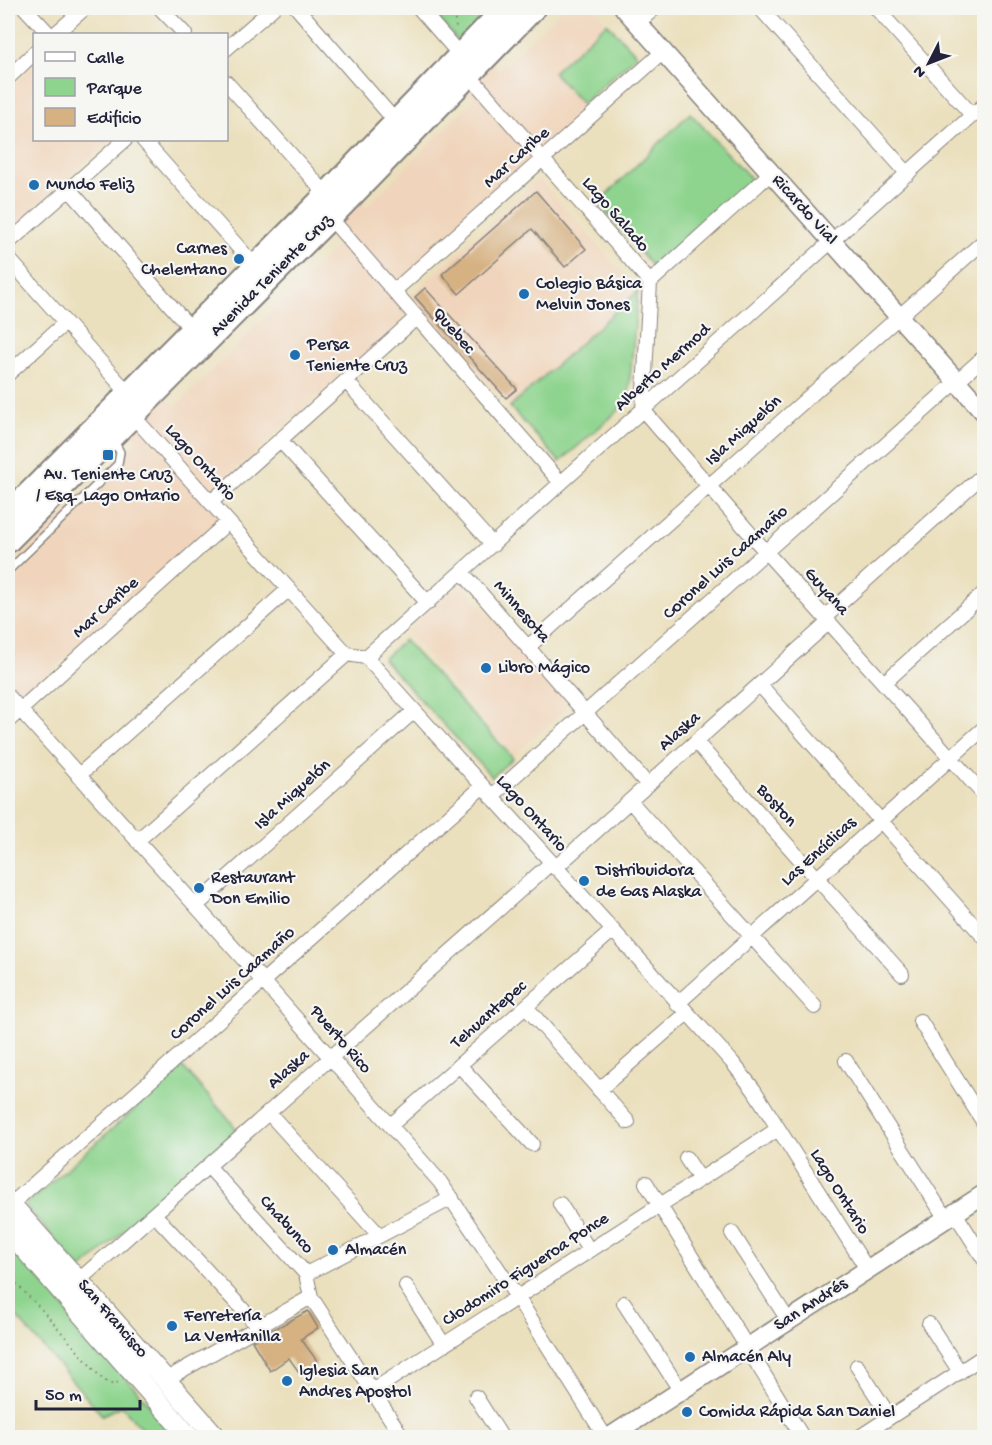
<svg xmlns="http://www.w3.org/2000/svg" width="992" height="1445" viewBox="0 0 992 1445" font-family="'Gochi Hand',sans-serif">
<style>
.built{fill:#f0d5bc}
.green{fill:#8ed48e;stroke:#587b64;stroke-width:1.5}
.building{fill:#d6b182}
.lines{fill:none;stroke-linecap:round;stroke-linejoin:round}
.service-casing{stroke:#86817c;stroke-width:10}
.minor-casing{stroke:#86817c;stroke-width:16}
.tertiary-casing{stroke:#86817c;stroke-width:21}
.secondary-casing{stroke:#86817c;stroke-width:22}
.primary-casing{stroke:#86817c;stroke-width:26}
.path{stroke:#86817c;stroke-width:2;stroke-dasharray:1.5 4.5;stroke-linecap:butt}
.service{stroke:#fff;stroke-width:7}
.minor{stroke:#fff;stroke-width:14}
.tertiary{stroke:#fff;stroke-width:18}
.secondary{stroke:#fff;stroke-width:20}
.primary{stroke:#fff;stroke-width:22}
.poi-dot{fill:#1f6fb2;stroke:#f6f6f2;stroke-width:2}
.labels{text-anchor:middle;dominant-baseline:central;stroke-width:4.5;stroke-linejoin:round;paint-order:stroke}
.street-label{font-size:18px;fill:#22223b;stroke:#f6f6f2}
.poi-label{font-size:18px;fill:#22223b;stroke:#f6f6f2;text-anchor:start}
</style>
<rect width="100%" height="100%" fill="#f6f6f2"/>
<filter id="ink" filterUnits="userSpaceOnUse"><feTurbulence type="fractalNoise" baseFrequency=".0167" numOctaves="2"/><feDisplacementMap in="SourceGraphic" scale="12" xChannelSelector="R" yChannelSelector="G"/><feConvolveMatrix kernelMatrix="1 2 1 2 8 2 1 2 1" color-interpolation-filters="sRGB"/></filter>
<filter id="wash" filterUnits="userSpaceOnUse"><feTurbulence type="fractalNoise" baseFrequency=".008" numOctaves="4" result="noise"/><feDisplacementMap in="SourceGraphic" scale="24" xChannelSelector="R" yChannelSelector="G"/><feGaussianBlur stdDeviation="1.35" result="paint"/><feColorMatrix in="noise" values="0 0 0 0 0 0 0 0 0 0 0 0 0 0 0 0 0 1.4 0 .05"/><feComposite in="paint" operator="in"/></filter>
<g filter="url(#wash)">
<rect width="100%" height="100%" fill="#ebe0bd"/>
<path class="built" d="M563,8H594L607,23L553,72L587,111L390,289L410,313L209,494L226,513L8,709V569L138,440L130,432L166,397L175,407L341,242L330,230L360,200L367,206L475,98L466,91L493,63L499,70Z
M34,65V140H111L8,230V90Z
M539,179L638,291L510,407L409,297Z
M464,587L567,704L566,709L514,755L406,632L455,588Z"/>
<path class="green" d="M429,8H495L460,43Z
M607,23L637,55L582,104L553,72Z
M690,113L755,183L656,271L598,203Z
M638,291L628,402L560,462L510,407Z
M404,640L513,758L492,777L383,659Z
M183,1067L237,1129L81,1270L25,1205Z
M8,1243L178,1437H149L122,1406L102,1415L8,1307Z"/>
<g id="blocks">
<path class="building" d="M536,191L586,249L565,267L532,229L459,294L442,274Z
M425,288L517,389L506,398L415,297Z
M308,1311L318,1328L301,1339L318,1362L301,1375L289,1358L270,1371L252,1341Z"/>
</g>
</g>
<g filter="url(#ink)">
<use href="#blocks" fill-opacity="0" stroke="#86817c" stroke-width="1.5"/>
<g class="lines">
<g class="service-casing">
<path id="service" d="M8,571L118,464L120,452L113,439"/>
</g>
<g class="minor-casing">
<path id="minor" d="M25,8L49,34
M160,8L185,34
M297,8L396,122
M419,8L460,55
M760,8L908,174
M876,8L973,116
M637,23L655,8
M55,34L85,8
M226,49L273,8
M469,75L650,282L643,410L766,552L984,795
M8,78L34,53
M226,82L326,194
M143,140L255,266
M69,189L192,330
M326,213L561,483
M8,243L125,140
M8,258L128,393
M650,282L771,173
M394,291L663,52
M8,374L65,323
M346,381L493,545
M133,416L347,654L366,657L732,1062L754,1090L867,1269
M280,440L428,603
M211,502L417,317
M462,572L648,785
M825,617L984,474
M528,647L984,241
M366,657L984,105
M884,683L984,593
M760,685L984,937
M8,696L263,981L440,1182L517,1297L606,1438
M8,721L228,522
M696,742L902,974
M78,776L289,589
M491,797L984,357
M630,801L815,1007
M137,841L347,654
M555,868L829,622
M196,906L414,711
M677,1004L984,728
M526,1007L628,1122
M920,1021L984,1123
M846,1061L946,1219
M459,1065L532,1144
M599,1090L686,1014
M268,1112L379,1235
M391,1125L612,931
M686,1158L700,1179
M208,1166L306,1274L311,1297L403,1438
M646,1183L803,1438
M560,1204L589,1250
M8,1207L482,787
M955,1213L984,1259
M154,1214L259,1327
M732,1233L788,1320
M306,1274L452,1198
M78,1281L551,863
M406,1286L444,1345
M624,1303L680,1390
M929,1324L960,1372
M857,1366L890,1417
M165,1380L311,1297
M372,1391L778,1129
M476,1397L502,1438
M8,1434L10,1438
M858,1438L984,1356"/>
</g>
<g class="tertiary-casing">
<path id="tertiary" d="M624,8L984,412
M608,1438L984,1194"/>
</g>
<g class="secondary-casing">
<path id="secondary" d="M8,1201L217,1438
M8,1230L190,1438"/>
</g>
<g class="primary-casing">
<path id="primary" d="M8,514L317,204L505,8
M8,541L330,218L534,8"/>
</g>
<path class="path" d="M453,8L456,28
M8,1275L42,1310L103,1380L112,1384L120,1382"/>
<use href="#service" class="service"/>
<use href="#minor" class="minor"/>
<use href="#tertiary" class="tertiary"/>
<use href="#secondary" class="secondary"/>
<use href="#primary" class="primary"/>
</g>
</g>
<g class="poi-dot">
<circle cx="34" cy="185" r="6"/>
<circle cx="239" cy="259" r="6"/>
<circle cx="524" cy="294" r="6"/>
<circle cx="295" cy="355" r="6"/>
<rect x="102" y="449" width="12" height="12" rx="3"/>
<circle cx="486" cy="668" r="6"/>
<circle cx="584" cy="881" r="6"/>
<circle cx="199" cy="888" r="6"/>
<circle cx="333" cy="1250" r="6"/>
<circle cx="172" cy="1326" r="6"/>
<circle cx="690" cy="1357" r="6"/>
<circle cx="287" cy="1381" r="6"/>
<circle cx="687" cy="1412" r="6"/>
</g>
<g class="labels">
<g class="street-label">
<text transform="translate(517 158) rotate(-42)">Mar Caribe</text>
<text transform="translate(804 210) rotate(48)">Ricardo Vial</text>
<text transform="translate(615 215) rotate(49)">Lago Salado</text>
<text transform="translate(272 276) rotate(-45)">Avenida Teniente Cruz</text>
<text transform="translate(453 331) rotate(49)">Quebec</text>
<text transform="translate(663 368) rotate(-42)">Alberto Mermod</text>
<text transform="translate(744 431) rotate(-42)">Isla Miquelón</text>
<text transform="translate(200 463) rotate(48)">Lago Ontario</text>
<text transform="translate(726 563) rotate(-42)">Coronel Luis Caamaño</text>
<text transform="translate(826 592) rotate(48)">Guyana</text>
<text transform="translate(106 608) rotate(-42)">Mar Caribe</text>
<text transform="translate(521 612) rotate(49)">Minnesota</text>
<text transform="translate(680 732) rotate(-42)">Alaska</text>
<text transform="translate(293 795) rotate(-42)">Isla Miquelón</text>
<text transform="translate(776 806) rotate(48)">Boston</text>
<text transform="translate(531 814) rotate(48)">Lago Ontario</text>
<text transform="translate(819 852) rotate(-42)">Las Encíclicas</text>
<text transform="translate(233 984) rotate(-42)">Coronel Luis Caamaño</text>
<text transform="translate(489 1015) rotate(-41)">Tehuantepec</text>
<text transform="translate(340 1040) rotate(49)">Puerto Rico</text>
<text transform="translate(289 1070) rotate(-42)">Alaska</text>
<text transform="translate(839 1192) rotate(58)">Lago Ontario</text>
<text transform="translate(286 1225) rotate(48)">Chabunco</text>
<text transform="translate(526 1270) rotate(-33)">Clodomiro Figueroa Ponce</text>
<text transform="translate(811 1305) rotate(-33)">San Andrés</text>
<text transform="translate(112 1319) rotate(49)">San Francisco</text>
</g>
<g class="poi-label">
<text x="46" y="185">Mundo Feliz</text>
<text x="227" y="249" text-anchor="end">Carnes<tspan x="227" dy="21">Chelentano</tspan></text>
<text x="536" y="284">Colegio Básica<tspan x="536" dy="21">Melvin Jones</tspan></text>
<text x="307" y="345">Persa<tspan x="307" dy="21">Teniente Cruz</tspan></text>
<text x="108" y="475" text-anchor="middle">Av. Teniente Cruz<tspan x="108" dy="21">/ Esq. Lago Ontario</tspan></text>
<text x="498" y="668">Libro Mágico</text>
<text x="596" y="871">Distribuidora<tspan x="596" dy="21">de Gas Alaska</tspan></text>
<text x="211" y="878">Restaurant<tspan x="211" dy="21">Don Emilio</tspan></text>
<text x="345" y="1250">Almacén</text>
<text x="184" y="1316">Ferretería<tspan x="184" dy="21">La Ventanilla</tspan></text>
<text x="702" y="1357">Almacén Aly</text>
<text x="299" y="1371">Iglesia San<tspan x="299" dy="21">Andres Apostol</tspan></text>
<text x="699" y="1412">Comida Rápida San Daniel</text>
</g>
</g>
<rect width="992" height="1445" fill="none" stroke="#f6f6f2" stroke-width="30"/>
<rect x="33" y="33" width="195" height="108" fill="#f6f6f2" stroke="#a1a1a9" stroke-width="1.5"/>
<rect x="45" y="52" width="30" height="9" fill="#ffffff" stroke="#a1a1a9" stroke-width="1.5"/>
<text x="87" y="63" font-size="18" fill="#22223b">Calle</text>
<rect x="45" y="78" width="30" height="18" fill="#8ed48e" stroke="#a1a1a9" stroke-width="1.5"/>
<text x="87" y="93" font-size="18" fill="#22223b">Parque</text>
<rect x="45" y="108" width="30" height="18" fill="#d6b182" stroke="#a1a1a9" stroke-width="1.5"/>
<text x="87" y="123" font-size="18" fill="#22223b">Edificio</text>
<g transform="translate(929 63) rotate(228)" stroke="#f6f6f2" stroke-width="4.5" paint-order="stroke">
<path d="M0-4.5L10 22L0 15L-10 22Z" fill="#22223b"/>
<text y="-9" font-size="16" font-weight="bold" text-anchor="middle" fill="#22223b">N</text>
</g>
<path d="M36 1400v9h104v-9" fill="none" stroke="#22223b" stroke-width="3"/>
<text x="45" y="1400" font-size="18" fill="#22223b" stroke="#f6f6f2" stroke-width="4.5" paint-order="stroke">50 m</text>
</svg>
